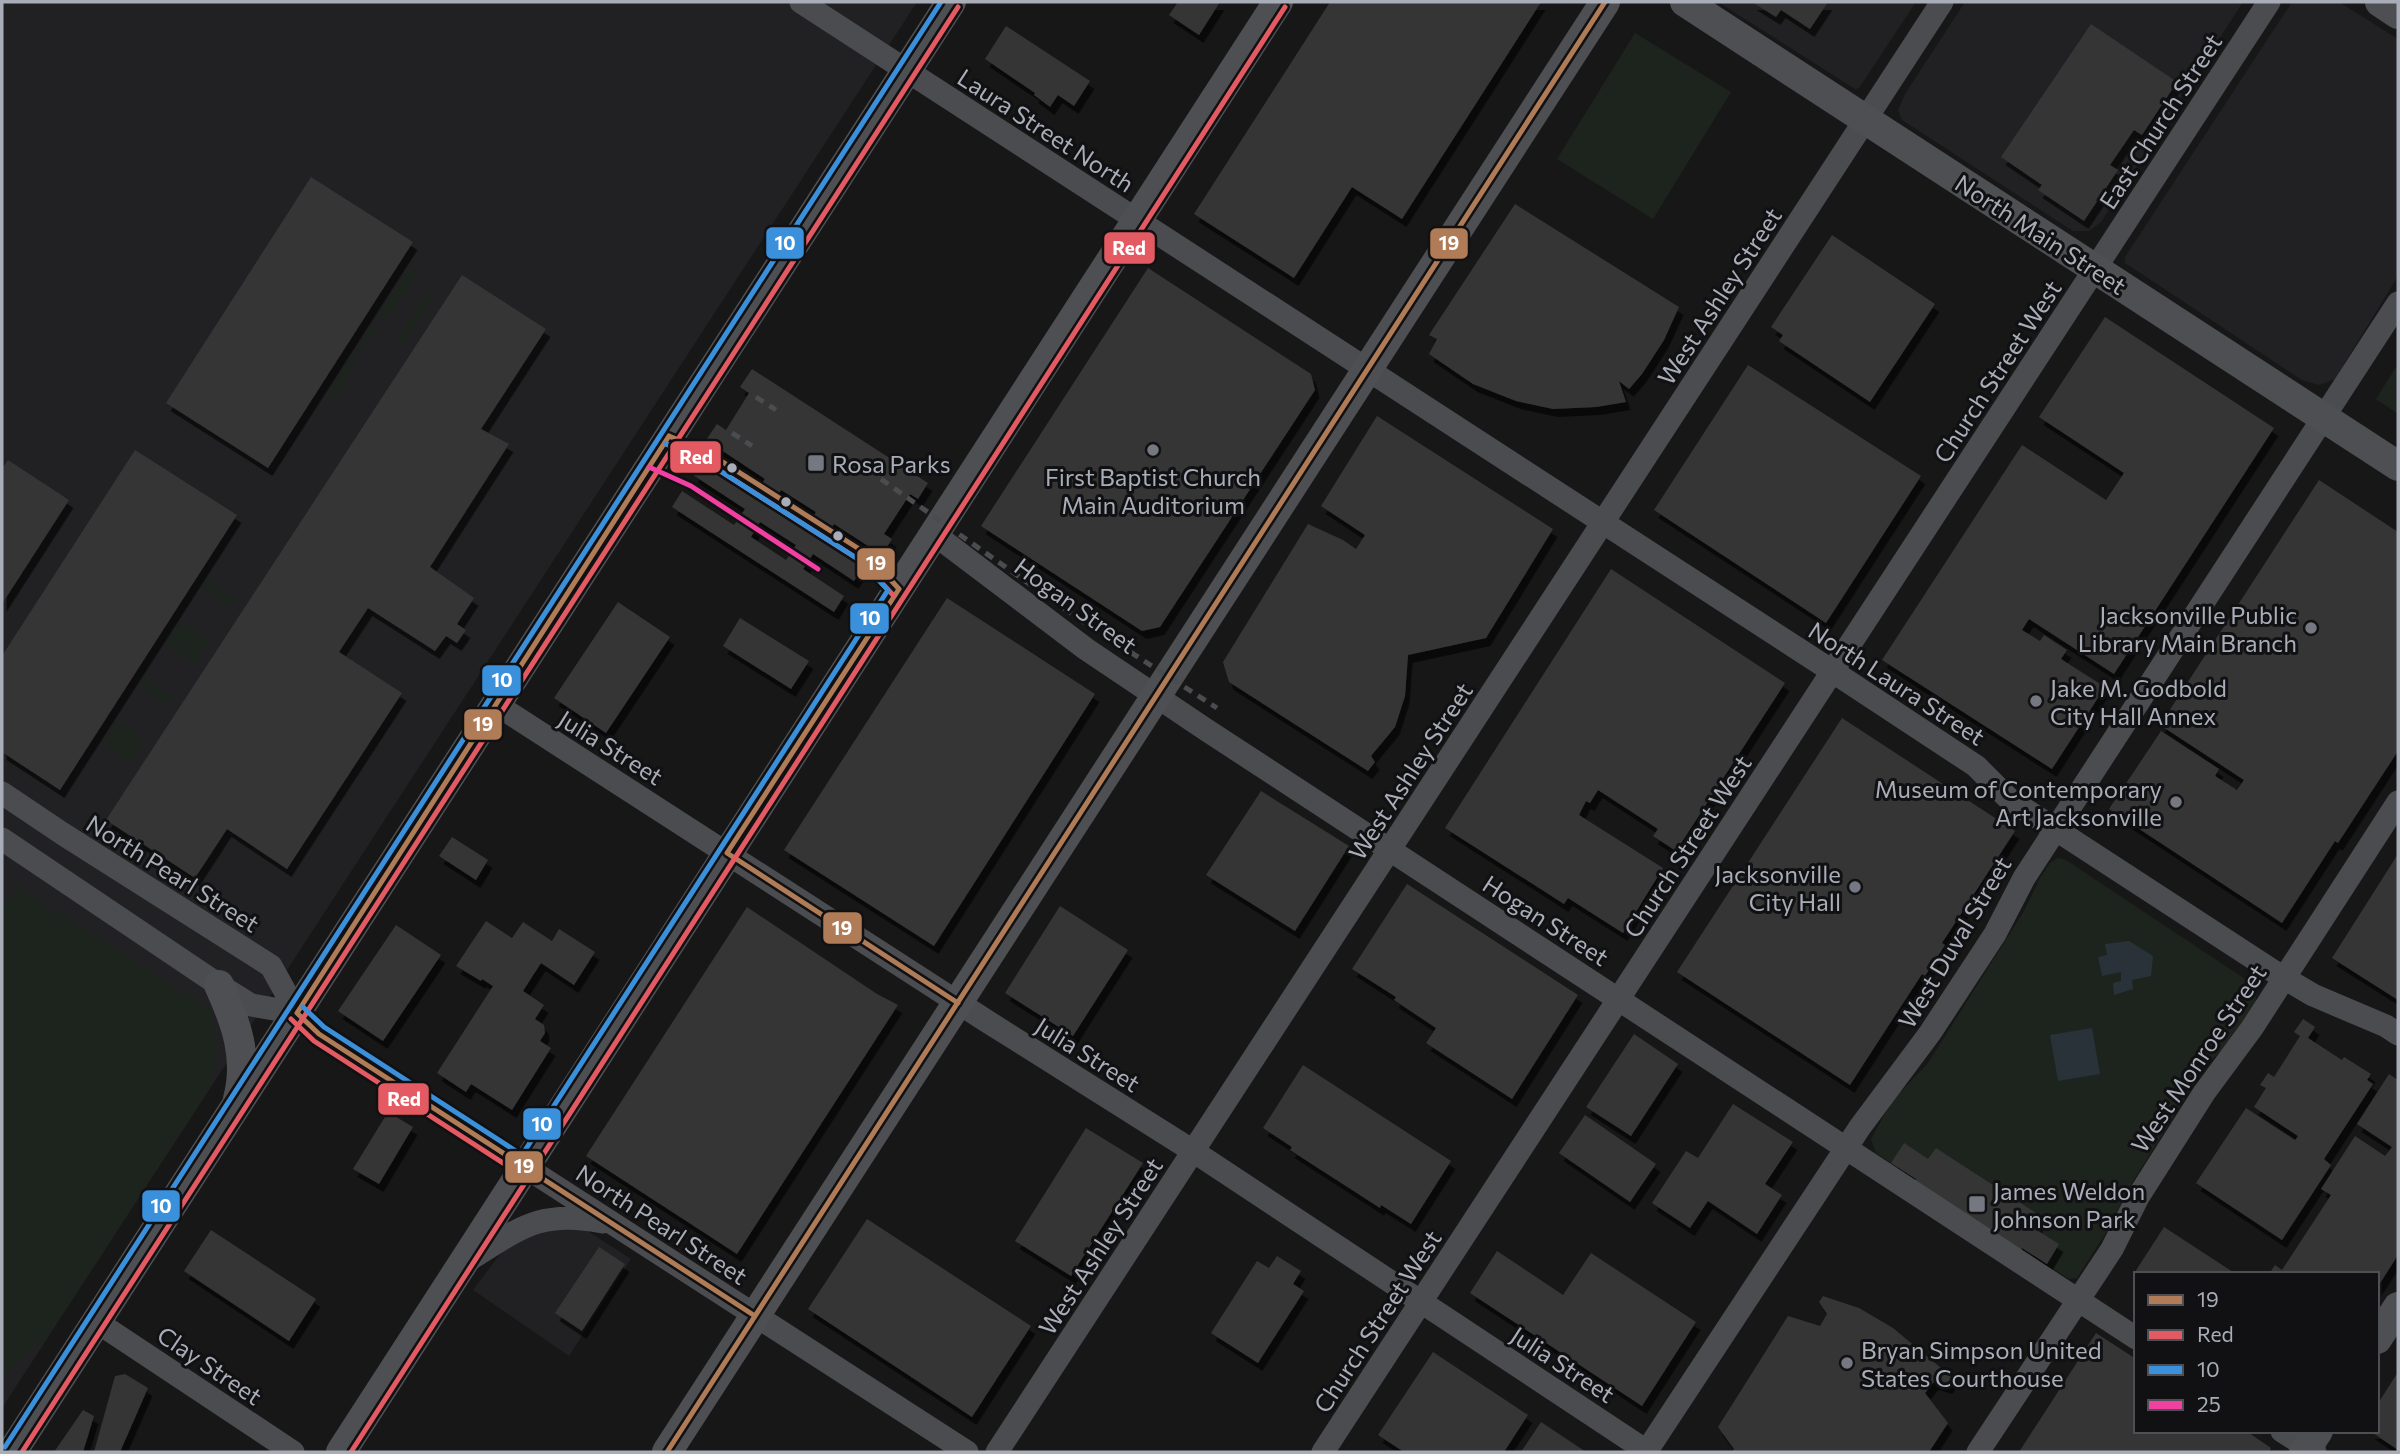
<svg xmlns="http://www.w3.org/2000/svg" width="2400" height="1454" viewBox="0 0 2400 1454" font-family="Commissioner,sans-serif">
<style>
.built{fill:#212123}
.green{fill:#1d241e}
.water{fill:#2a3239}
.building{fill:#353536;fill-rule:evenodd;filter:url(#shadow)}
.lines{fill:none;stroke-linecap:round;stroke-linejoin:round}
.minor{stroke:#4b4c50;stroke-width:23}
.major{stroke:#4d4f52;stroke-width:30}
.rail{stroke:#4b4c4f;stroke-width:5;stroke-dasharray:9 7;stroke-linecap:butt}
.bus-1-casing{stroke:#111113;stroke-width:10}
.bus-2-casing{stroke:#111113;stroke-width:10}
.bus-3-casing{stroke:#111113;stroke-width:10}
.bus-4-casing{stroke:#111113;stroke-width:10}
.bus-1{stroke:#b07c57;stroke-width:5}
.bus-2{stroke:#e45a62;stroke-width:5}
.bus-3{stroke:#3a90db;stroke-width:5}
.bus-4{stroke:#f240a1;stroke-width:5}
.poi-dot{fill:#757880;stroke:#111113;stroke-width:2.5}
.bus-dot{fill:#a8adb8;stroke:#111113;stroke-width:2.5}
.labels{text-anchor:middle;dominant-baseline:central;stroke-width:6;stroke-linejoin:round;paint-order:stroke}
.street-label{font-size:24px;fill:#a8adb8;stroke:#111113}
.poi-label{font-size:24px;fill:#a8adb8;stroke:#111113;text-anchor:start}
.line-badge{stroke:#111113;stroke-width:2.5}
.badge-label{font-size:19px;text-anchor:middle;font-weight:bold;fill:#fff}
</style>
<defs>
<filter id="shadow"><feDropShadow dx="4.5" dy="8" stdDeviation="0" flood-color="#0009"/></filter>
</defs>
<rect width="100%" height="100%" fill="#171717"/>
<path class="built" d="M2,2H917L2,1408Z
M1718,2H1916L1859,88L1855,89Z
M1965,2H2243L2101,222L2089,231H2073L1902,120L1898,110L1905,94Z
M2292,2H2339L2398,39V276L2335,379L2319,385L2302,380L2125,263V257Z
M539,1228L586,1230L631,1259L569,1356L473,1290L501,1253Z"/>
<path class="green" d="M1635,33L1731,92L1653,219L1557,159Z
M410,268L418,273L385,322L378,316Z
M428,291L435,296L404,343L398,338Z
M372,326L378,330L373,338L370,336L349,369L352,372L336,398L328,393Z
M2398,364V414L2376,399Z
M207,580L236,599L231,607L202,588Z
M180,621L209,640L194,663L165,645Z
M143,678L172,697L167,704L138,686Z
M117,721L144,739L129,762L102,743Z
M2058,858L2066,860L2254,985L2257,993L2255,1004L2231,1041L2206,1065L2130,1186L2112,1223L2077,1278L2069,1279L1876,1153L1871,1139L1892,1101L1928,1063L2024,911L2040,878L2050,863Z
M16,886L211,1010C217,1041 216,1060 209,1090L49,1335L12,1368L2,1384V908Z"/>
<path class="water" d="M2129,941L2153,956L2151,976L2132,980L2133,989L2114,995L2113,983L2121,981V972L2102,976L2098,957L2107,955L2105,944Z
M2092,1028L2100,1074L2058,1081L2050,1035Z"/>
<path class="building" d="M1178,2H1220L1199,35L1169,15Z
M1330,2H1541L1402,219L1352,187L1294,278L1194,214Z
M1752,2H1828L1810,29L1781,10L1776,17Z
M2091,24L2177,82L2142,135L2134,130L2110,165L2118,170L2084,221L2038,190L2042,185L2001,157Z
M1006,26L1090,81L1074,106L1058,95L1050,107L1034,95L1035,93L985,59Z
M311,177L413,242L268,468L166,403Z
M1515,204L1679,307L1664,340L1642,374L1629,389L1619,381L1626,402L1596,407L1553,409L1516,401L1473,384L1429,354L1437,339L1429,335Z
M1832,235L1935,304L1870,402L1779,341L1783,335L1771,327Z
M1148,268L1311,374L1315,390L1160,627L1142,631L981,526Z
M462,275L546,329L481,429L509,444L430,567L474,598L457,624L466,630L457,643L446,636L435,651L368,608L339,652L402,693L287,869L227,829L195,878L106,820Z
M2105,317L2274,428L2114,674L2029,619L2022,630L2040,641L2044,635L2067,650L2061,659L2105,687L2052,769L1882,660L2022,445L2106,500L2124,473L2039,417Z
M1748,365L1921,476L1826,623L1654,510Z
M752,369L928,483L918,499L910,494L884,534L892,539L882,555L834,524L825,537L866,563L854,581L813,554L808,562L803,569L844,596L834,612L672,507L682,491L734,525L745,509L693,475L703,459L755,493L765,479L706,440L717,424L726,430L749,393L740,387ZM781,490L816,512L807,526L772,504ZM760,522L796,545L786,560L751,537Z
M1377,416L1553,529L1486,638L1408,655L1405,696L1395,727L1371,756L1375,762L1368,771L1229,682L1223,662L1308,524L1343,540L1356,549L1365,535L1321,506Z
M135,450L237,515L60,790L2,752V656Z
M8,460L69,500L2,604V469Z
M2319,480L2398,532V751L2338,843L2335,841L2282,923L2109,809L2161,731L2219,769L2215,776L2237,790L2244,780L2160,725Z
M1611,569L1785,683L1676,851L1653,836L1658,829L1598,790L1590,803L1586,801L1579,815L1663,868L1623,933L1568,898L1564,904L1445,828Z
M947,598L1095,694L934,946L784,850Z
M618,602L670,637L606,733L554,698Z
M740,618L809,661L791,689L723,646Z
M1842,718L2015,831L1942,943L1945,945L1925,976L1922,974L1850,1085L1677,972Z
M1261,791L1349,846L1295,931L1206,875Z
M452,837L488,860L476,880L439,856Z
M2398,854V1000L2332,958Z
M1407,884L1578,995L1512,1099L1426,1043L1436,1028L1394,1000L1396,997L1352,969Z
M1060,906L1128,950L1073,1036L1005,993Z
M747,907L877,994L898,1005L737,1254L586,1156Z
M486,921L512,938L523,922L552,941L559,929L595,952L574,985L541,963L523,991L544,1005L535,1019L544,1025L545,1033L540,1041L551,1048L512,1110L471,1084L466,1092L437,1073L493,986L482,979L481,981L456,966Z
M396,925L441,955L383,1041L338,1011Z
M2303,1019L2315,1027L2308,1038L2342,1060L2344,1057L2371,1074L2367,1080L2373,1084L2324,1159L2331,1165L2282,1240L2196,1183L2246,1108L2295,1140L2298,1136L2254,1107L2266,1088L2260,1085L2268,1073L2274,1077L2300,1036L2294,1032Z
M1634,1034L1678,1064L1631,1136L1586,1107Z
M1303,1065L1451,1161L1411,1224L1381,1205L1380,1208L1290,1150L1292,1147L1263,1128Z
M2389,1074L2398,1080V1255L2377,1288V1274H2269L2275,1265L2282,1270L2331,1195L2321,1189L2355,1136L2385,1156L2392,1147L2357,1124Z
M1733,1104L1793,1142L1765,1184L1782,1195L1757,1234L1708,1201L1690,1228L1652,1203L1686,1151L1698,1158Z
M388,1112L413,1127L379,1184L353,1169Z
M1585,1115L1656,1164L1630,1202L1559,1153Z
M1086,1128L1143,1163L1071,1276L1015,1241Z
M1904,1143L1928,1159L1936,1148L2042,1217L2035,1229L2059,1244L2047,1264L2022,1248L2015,1259L1909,1190L1916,1179L1891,1163Z
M867,1219L1031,1326L972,1417L808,1309Z
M2164,1227L2236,1274H2136V1277L2133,1275Z
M211,1230L316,1299L289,1341L184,1271Z
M599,1247L625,1264L582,1331L555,1313Z
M1497,1251L1563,1295L1591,1253L1696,1322L1642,1406L1470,1293Z
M1277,1256L1301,1271L1293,1284L1304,1291L1258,1363L1211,1333L1257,1261L1269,1268Z
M1823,1296L1859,1308L1893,1328L1953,1378L1948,1386L1934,1382L1925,1393L1948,1423L1929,1452H1732L1734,1449L1718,1427L1788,1316L1820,1326L1827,1314L1819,1302Z
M2096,1333L2136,1359V1431H2246L2271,1448L2269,1452H2019Z
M1433,1352L1528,1415L1504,1452H1404L1378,1435Z
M2398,1372V1450L2370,1431H2377V1405Z
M125,1374L148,1388L120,1452H94L115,1376Z
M83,1410L94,1416L83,1452H54Z
M1541,1422L1586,1452H1521Z"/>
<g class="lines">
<path class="minor" d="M801,2L1832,671L1976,766L2009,799L2284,978L2313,995L2386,1026L2398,1034
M934,534L1086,649L1205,729L2136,1338
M497,705L985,1020L1193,1151L1648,1452
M2,793L63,834L271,966L297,1013L319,1034L967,1452
M2,839L219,985L251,1005L297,1013
M467,1261C519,1229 539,1209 603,1222
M97,1322L293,1452
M2282,1431L2315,1452
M997,1452L1942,2
M1323,1452L2269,2
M1646,1452L1860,1127L1930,1033L1995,934L2024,878L2398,303
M1978,1452L2112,1249L2138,1197L2204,1093L2252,1028L2398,802"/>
<path class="major" d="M1685,2L2398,466
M2380,2L2398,14
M219,985C236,1022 249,1058 238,1099
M2377,1339L2398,1307
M12,1452L951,2
M341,1452L1278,2
M667,1452L1605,2
M2304,1452L2318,1431"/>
<path class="rail" d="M756,397L776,410
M732,433L752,446
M881,479L1079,619L1217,708"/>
<g class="bus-1-casing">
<path id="bus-1" d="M669,436L707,452L867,554L899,589
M727,853L899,589
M727,853L958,1003
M297,1013L669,436
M297,1013L319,1034L755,1316
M667,1452L1605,2"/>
</g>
<g class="bus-2-casing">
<path id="bus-2" d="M666,444L703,460L861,561L893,595
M291,1019L314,1041L520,1174
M22,1452L958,7
M351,1452L1285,7"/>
</g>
<g class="bus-3-casing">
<path id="bus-3" d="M303,1007L324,1027L522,1155L888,590L861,561L703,460L666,444
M5,1447L941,2"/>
</g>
<g class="bus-4-casing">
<path id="bus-4" d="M649,467L691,486L818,569"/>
</g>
<use href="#bus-1" class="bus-1"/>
<use href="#bus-2" class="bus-2"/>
<use href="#bus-3" class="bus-3"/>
<use href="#bus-4" class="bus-4"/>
</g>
<g class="poi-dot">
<circle cx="1153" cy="450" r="7"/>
<rect x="807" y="454" width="18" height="18" rx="3.5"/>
<circle cx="2311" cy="628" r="7"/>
<circle cx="2036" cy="701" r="7"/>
<circle cx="2176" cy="802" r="7"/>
<circle cx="1855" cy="887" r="7"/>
<rect x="1968" y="1195" width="18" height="18" rx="3.5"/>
<circle cx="1847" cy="1363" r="7"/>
</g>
<g class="bus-dot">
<circle cx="732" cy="468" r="6"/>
<circle cx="786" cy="502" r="6"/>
<circle cx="838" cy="536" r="6"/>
</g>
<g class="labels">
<g class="street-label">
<text transform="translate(2160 121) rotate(-57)">East Church Street</text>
<text transform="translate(1046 130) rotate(33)">Laura Street North</text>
<text transform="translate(2041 234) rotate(33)">North Main Street</text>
<text transform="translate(1719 296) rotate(-57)">West Ashley Street</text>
<text transform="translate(1997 371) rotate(-57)">Church Street West</text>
<text transform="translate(1076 605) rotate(36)">Hogan Street</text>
<text transform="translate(1897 683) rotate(33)">North Laura Street</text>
<text transform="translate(611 747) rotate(32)">Julia Street</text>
<text transform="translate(1410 771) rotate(-57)">West Ashley Street</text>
<text transform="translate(1687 846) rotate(-57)">Church Street West</text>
<text transform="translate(173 873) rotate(32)">North Pearl Street</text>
<text transform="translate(1546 920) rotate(33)">Hogan Street</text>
<text transform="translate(1954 942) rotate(-59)">West Duval Street</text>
<text transform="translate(1088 1054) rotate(32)">Julia Street</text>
<text transform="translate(2198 1058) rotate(-56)">West Monroe Street</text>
<text transform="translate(662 1224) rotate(33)">North Pearl Street</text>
<text transform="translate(1100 1246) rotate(-57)">West Ashley Street</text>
<text transform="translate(1377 1321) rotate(-57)">Church Street West</text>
<text transform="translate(1563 1364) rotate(33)">Julia Street</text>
<text transform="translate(210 1365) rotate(34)">Clay Street</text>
</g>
<g class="poi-label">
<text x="832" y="463">Rosa Parks</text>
<text x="1153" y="476" text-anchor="middle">First Baptist Church<tspan x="1153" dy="28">Main Auditorium</tspan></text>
<text x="2297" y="614" text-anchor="end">Jacksonville Public<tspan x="2297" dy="28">Library Main Branch</tspan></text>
<text x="2050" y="687">Jake M. Godbold<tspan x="2050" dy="28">City Hall Annex</tspan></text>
<text x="2162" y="788" text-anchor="end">Museum of Contemporary<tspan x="2162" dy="28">Art Jacksonville</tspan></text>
<text x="1841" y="873" text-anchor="end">Jacksonville<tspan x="1841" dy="28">City Hall</tspan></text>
<text x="1993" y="1190">James Weldon<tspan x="1993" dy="28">Johnson Park</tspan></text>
<text x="1861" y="1349">Bryan Simpson United<tspan x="1861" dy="28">States Courthouse</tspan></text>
</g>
</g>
<g class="line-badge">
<rect x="765" y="226" width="40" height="34" rx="7" fill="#3a90db"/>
<rect x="1429" y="227" width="40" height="33" rx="7" fill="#b07c57"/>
<rect x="1103" y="231" width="53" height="34" rx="7" fill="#e45a62"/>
<rect x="669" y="440" width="53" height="34" rx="7" fill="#e45a62"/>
<rect x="856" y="547" width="40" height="34" rx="7" fill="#b07c57"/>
<rect x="849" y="602" width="41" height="33" rx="7" fill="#3a90db"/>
<rect x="481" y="664" width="41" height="33" rx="7" fill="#3a90db"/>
<rect x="463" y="708" width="40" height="33" rx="7" fill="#b07c57"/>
<rect x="822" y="911" width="41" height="34" rx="7" fill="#b07c57"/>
<rect x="377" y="1082" width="53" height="34" rx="7" fill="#e45a62"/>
<rect x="522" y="1107" width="40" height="34" rx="7" fill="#3a90db"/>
<rect x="504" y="1150" width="40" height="34" rx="7" fill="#b07c57"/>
<rect x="141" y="1189" width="40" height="34" rx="7" fill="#3a90db"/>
</g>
<g class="badge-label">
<text x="785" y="250">10</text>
<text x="1449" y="250">19</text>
<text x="1129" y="255">Red</text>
<text x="696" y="464">Red</text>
<text x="876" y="570">19</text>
<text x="870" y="625">10</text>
<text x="502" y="687">10</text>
<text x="483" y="731">19</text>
<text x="842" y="935">19</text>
<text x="404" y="1106">Red</text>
<text x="542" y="1131">10</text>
<text x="524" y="1173">19</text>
<text x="161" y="1213">10</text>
</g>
<rect width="2400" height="1454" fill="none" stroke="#a8adb8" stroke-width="7"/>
<rect x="2134" y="1272" width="245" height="161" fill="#111113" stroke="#4d4f55" stroke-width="2"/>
<rect x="2148" y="1295" width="35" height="10" fill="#b07c57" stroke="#4d4f55" stroke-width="2"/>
<text x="2197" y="1307" font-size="21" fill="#a8adb8">19</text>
<rect x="2148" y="1330" width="35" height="10" fill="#e45a62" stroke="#4d4f55" stroke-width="2"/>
<text x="2197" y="1342" font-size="21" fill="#a8adb8">Red</text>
<rect x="2148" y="1365" width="35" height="10" fill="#3a90db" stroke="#4d4f55" stroke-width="2"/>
<text x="2197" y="1377" font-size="21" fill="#a8adb8">10</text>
<rect x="2148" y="1400" width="35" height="10" fill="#f240a1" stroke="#4d4f55" stroke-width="2"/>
<text x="2197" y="1412" font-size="21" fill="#a8adb8">25</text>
</svg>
